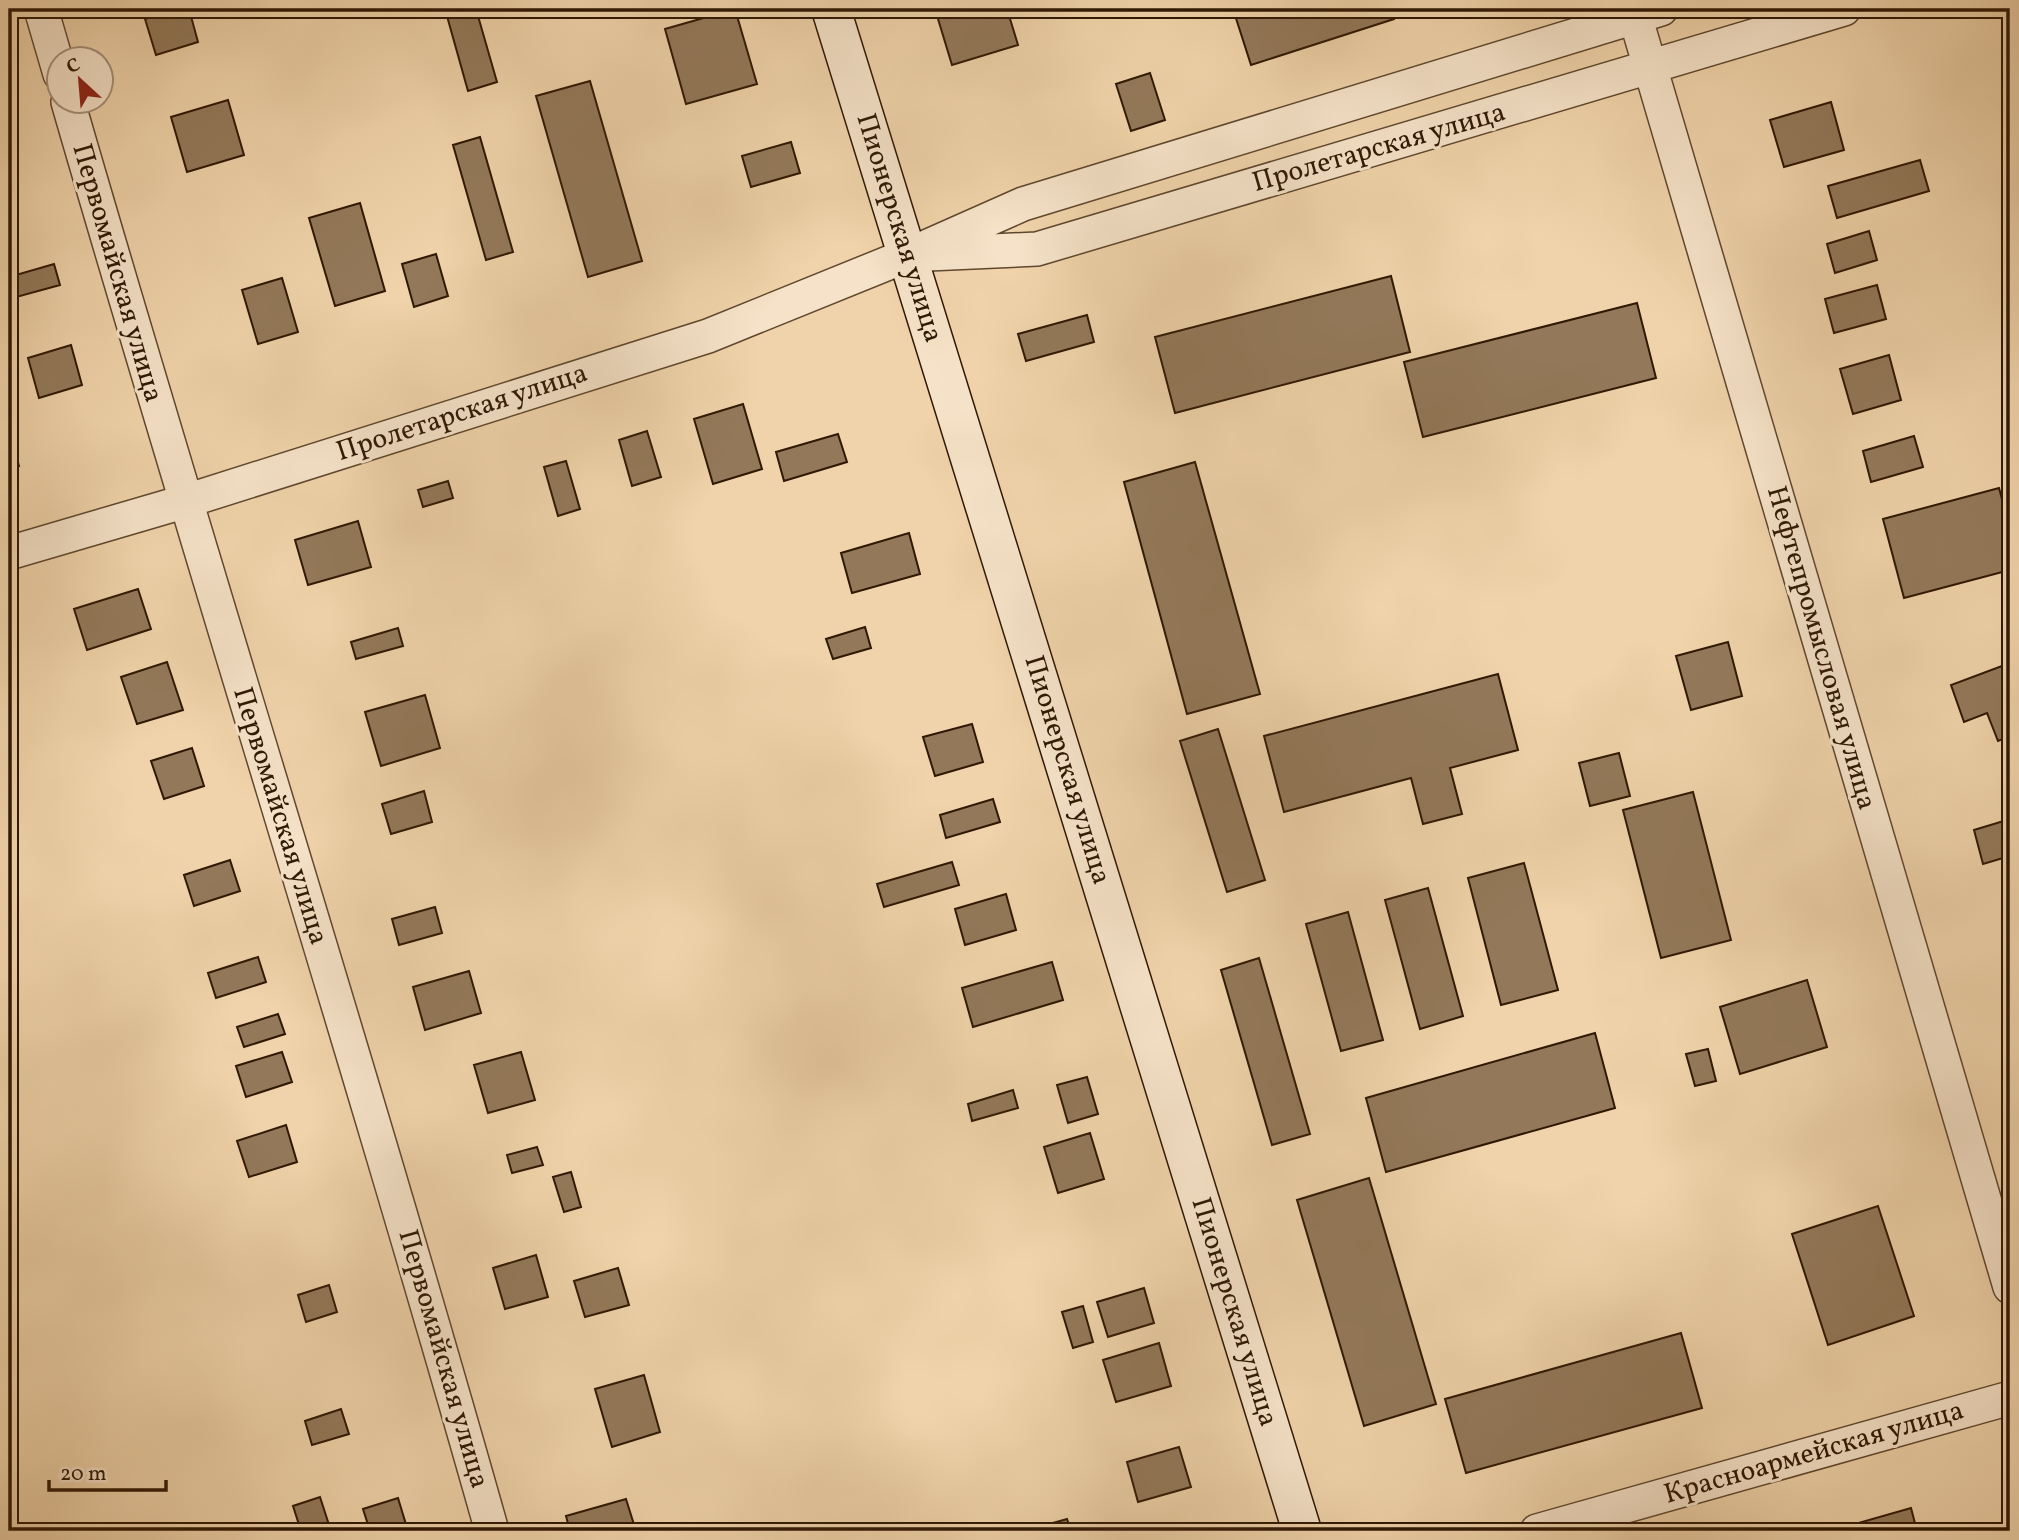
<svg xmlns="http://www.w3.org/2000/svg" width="2019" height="1540" viewBox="0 0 2019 1540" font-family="Vollkorn,serif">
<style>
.building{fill:#93795a;stroke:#2f1804;stroke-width:2}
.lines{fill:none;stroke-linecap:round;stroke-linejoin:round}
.street-casing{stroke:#5f472e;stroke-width:36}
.secondary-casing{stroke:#2f1804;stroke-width:41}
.street{stroke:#f5e2c8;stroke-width:33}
.secondary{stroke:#f5e2c8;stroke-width:38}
.labels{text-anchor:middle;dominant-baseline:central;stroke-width:6;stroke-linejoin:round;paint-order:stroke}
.street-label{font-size:28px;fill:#2f1804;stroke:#f5e2c8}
</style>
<rect width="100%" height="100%" fill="#f0d3aa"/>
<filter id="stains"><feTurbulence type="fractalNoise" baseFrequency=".00286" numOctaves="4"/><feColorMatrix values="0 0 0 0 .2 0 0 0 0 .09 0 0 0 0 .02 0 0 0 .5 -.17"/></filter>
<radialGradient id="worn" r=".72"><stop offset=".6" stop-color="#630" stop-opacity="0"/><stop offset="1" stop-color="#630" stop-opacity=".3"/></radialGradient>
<path class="building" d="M179,9H189L198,42L156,55L145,19Z
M445,9H476L497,82L468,91Z
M735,9L757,84L686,104L665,29Z
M935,9H1007L1018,45L952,65Z
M1233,9H1391L1394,19L1251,65Z
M1150,73L1165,120L1131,131L1116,84Z
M590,81L642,261L588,277L536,96Z
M228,100L244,155L187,172L171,117Z
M1831,102L1844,150L1784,167L1770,120Z
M480,137L513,252L486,260L453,145Z
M791,142L800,173L751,187L742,156Z
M1920,160L1929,191L1837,218L1828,186Z
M360,203L385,291L335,306L309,218Z
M1869,231L1877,260L1835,273L1827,244Z
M436,254L448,296L414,307L402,264Z
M54,264L60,285L9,299V277Z
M1391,276L1410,352L1175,413L1155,337Z
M282,278L298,332L258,344L242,290Z
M1877,285L1886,319L1834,333L1825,299Z
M1637,303L1656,378L1423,437L1404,362Z
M1087,315L1094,342L1026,361L1018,334Z
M71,345L82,385L39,398L28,358Z
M1889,355L1901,400L1853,414L1840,369Z
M743,404L762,469L713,484L694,419Z
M9,428L19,466L9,469Z
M647,431L661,477L632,486L619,440Z
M838,434L847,462L784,481L776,452Z
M1914,436L1923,467L1871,482L1863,451Z
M566,461L580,509L558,516L544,467Z
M1195,462L1260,694L1187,714L1124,482Z
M448,481L453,498L423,507L418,490Z
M1999,488L2010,529V570L1904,598L1883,519Z
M358,521L371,567L308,585L295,540Z
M909,533L920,574L852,593L841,553Z
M138,589L151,629L87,650L74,609Z
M865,627L871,648L833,659L826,639Z
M398,628L403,646L356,659L351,642Z
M1728,642L1742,696L1691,710L1676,656Z
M167,662L183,710L137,724L121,677Z
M2010,663V736L1998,741L1987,713L1964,722L1951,685Z
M1498,674L1518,750L1450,768L1462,814L1423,824L1411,778L1284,812L1264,736Z
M425,695L440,748L381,766L365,712Z
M972,724L983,762L935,776L923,737Z
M1218,729L1265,880L1227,892L1180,741Z
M192,748L204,786L164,799L151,761Z
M1619,753L1630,796L1590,806L1579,763Z
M424,791L432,822L391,834L382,804Z
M1693,792L1731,940L1661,958L1623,810Z
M993,799L1000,822L946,838L940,815Z
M2010,819V856L1983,864L1974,830Z
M230,860L240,891L194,906L184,875Z
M952,862L959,885L884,907L877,884Z
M1524,863L1558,990L1501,1005L1468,878Z
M1428,888L1463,1016L1420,1029L1385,900Z
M1006,894L1016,930L965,945L955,909Z
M435,907L442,933L399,945L392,919Z
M1348,912L1383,1040L1341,1051L1306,924Z
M258,957L266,982L216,998L208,973Z
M1259,958L1310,1134L1272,1145L1221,970Z
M1052,962L1063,1000L973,1027L962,988Z
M469,971L481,1013L425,1030L413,987Z
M1807,980L1827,1047L1740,1074L1720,1007Z
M278,1014L285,1034L244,1047L237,1027Z
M1595,1033L1615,1108L1386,1172L1366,1098Z
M1708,1049L1716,1081L1695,1086L1686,1054Z
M282,1052L292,1082L246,1097L236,1066Z
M521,1052L535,1100L488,1113L474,1065Z
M1087,1077L1098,1114L1068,1123L1057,1085Z
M1013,1090L1018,1108L972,1121L968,1104Z
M286,1125L297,1162L249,1177L237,1141Z
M1090,1133L1104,1179L1058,1193L1044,1147Z
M537,1147L543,1165L512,1173L507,1155Z
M571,1172L581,1207L564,1212L553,1177Z
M1369,1178L1436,1404L1364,1426L1297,1200Z
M1878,1206L1914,1316L1828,1345L1792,1234Z
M536,1255L548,1297L505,1309L493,1268Z
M618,1268L629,1305L585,1317L574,1281Z
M329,1285L337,1312L306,1322L298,1295Z
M1144,1288L1154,1323L1108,1337L1097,1302Z
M1083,1306L1093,1342L1073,1348L1062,1312Z
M1681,1333L1702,1408L1466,1473L1445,1399Z
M1159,1343L1171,1386L1116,1402L1103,1360Z
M644,1375L660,1432L612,1447L595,1389Z
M341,1409L349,1434L312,1445L305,1421Z
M1179,1447L1191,1487L1138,1502L1127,1462Z
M320,1497L331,1531H301L293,1506Z
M398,1498L408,1531H370L363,1509Z
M626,1499L636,1531H570L566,1516Z
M1911,1508L1917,1531H1842L1841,1528Z
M1067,1519L1071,1531H1036L1035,1528Z"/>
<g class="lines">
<g class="street-casing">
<path id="street" d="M41,9L60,74
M1633,9L2010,1287
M68,102C206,579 357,1053 492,1531
M928,254L1037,249L1844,9
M9,553L183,502L708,336L908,255L1023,204L1661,9
M1537,1531L2010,1398"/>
</g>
<g class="secondary-casing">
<path id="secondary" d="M831,9L1302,1531"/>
</g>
<use href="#street" class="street"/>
<use href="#secondary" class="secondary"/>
</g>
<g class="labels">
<g class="street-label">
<text transform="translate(1379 148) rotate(-16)">Пролетарская улица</text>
<text transform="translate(899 228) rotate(73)">Пионерская улица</text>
<text transform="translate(117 273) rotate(74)">Первомайская улица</text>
<text transform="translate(462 413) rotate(-18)">Пролетарская улица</text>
<text transform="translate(1821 648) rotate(74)">Нефтепромысловая улица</text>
<text transform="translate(1067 770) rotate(73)">Пионерская улица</text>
<text transform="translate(280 816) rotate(73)">Первомайская улица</text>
<text transform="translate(1234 1312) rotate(73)">Пионерская улица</text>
<text transform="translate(443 1359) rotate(74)">Первомайская улица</text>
<text transform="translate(1814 1453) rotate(-16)">Красноармейская улица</text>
</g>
</g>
<rect width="2019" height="1540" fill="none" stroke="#f0d3aa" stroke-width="35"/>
<rect x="10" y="10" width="1998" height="1519" fill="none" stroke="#2f1804" stroke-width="3.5"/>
<rect x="18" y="18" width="1984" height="1505" fill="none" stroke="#2f1804" stroke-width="2"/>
<g transform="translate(80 80) rotate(334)"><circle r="33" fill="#f5e2c8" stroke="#a6917a" stroke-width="2"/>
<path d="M0-5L12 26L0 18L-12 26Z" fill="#8f2418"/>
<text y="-10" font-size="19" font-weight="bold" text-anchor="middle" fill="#2f1804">С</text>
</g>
<path d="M49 1480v10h117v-10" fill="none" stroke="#2f1804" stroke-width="3.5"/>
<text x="60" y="1480" font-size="21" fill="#2f1804" stroke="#f5e2c8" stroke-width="5" paint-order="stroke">20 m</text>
<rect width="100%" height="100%" filter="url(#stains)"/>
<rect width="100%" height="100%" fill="url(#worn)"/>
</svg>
